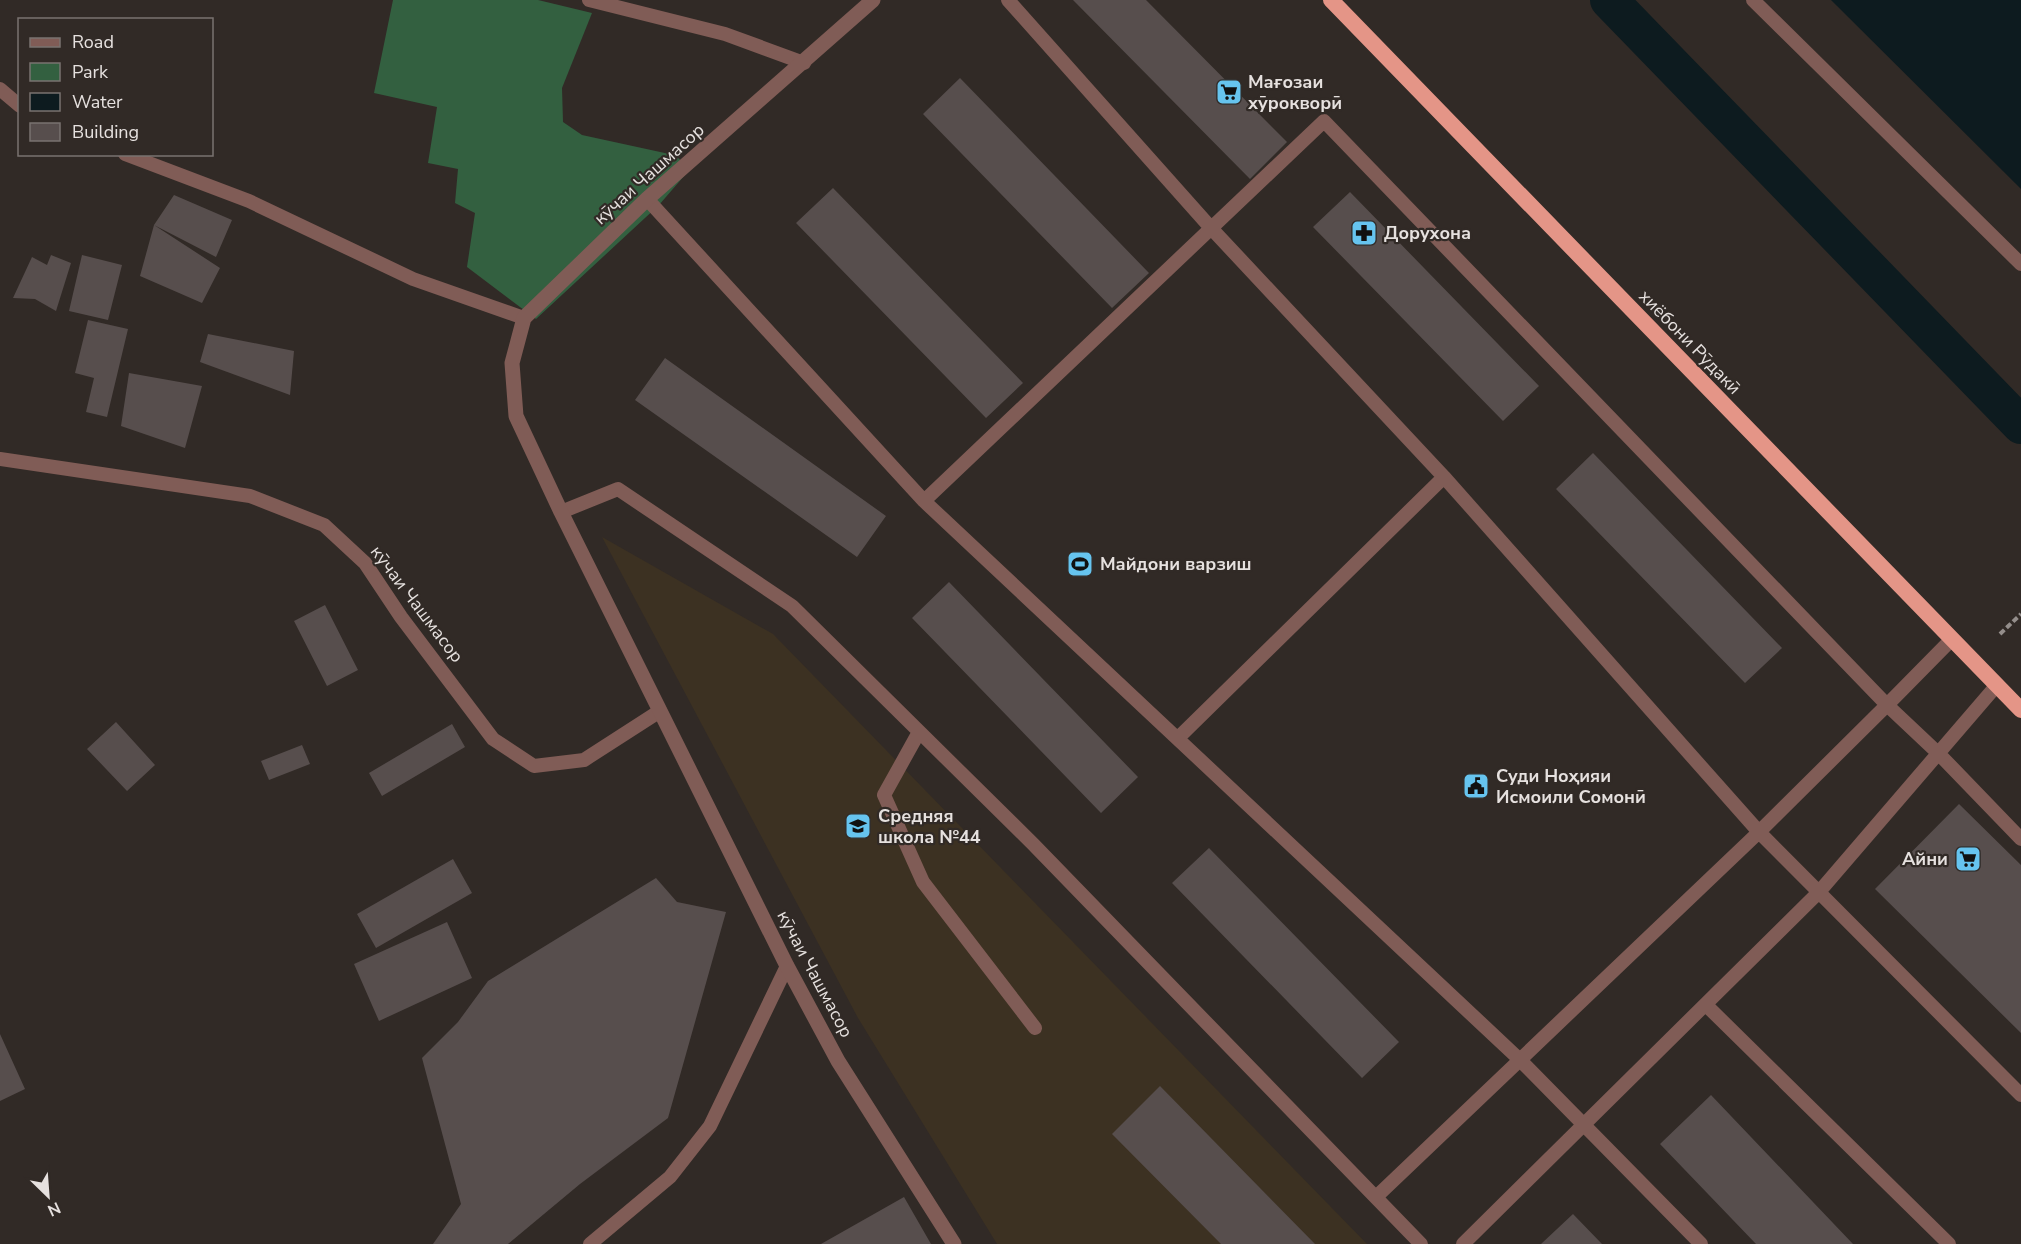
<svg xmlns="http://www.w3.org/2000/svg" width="2021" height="1244" viewBox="0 0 2021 1244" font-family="'Nunito Sans',sans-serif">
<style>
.education{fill:#3c3122}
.green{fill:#336040}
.water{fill:#0d1b1f}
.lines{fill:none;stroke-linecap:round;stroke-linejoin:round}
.canal{stroke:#0d1b1f;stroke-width:38}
.building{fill:#574e4d}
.path{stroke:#948e8b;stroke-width:4;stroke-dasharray:6 3;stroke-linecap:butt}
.service{stroke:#805c56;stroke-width:14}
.minor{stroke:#805c56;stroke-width:15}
.trunk{stroke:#e49587;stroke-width:16}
.labels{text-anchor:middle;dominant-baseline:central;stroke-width:4.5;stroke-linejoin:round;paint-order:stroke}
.poi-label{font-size:18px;font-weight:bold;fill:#e6e1df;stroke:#312a26;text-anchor:start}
.street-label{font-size:18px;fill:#e6e1df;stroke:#312a26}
</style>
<rect width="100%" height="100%" fill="#312a26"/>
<path class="education" d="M602,537L773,634L1367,1244H997L858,1018Z"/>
<path class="green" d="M393,0H538L592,13L562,88L563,122L582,135L674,155L691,168L659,205L536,319L467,267L475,213L455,203L458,169L428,163L437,107L374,93Z"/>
<path class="water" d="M1831,0H2021V189Z"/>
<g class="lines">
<path class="canal" d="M1609,0L2021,425"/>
</g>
<path class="building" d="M1073,0H1146L1287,142L1250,179Z
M960,78L1149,273L1112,308L923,114Z
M833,188L1023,383L986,418L796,223Z
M1350,192L1539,386L1503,421L1313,227Z
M174,195L232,220L216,257L154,225Z
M154,225L220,268L202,303L140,276Z
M51,255L71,263L56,311L35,299L13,298L32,257L47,265Z
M82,255L122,265L108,320L69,311Z
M88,320L128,329L107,417L86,412L94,378L75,373Z
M208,334L294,351L290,395L200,362Z
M665,358L886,516L857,557L635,400Z
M129,373L202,386L185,448L121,426Z
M1593,453L1782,648L1745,683L1556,489Z
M949,582L1138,777L1101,813L912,618Z
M325,605L358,670L327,686L294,621Z
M116,722L155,765L127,791L87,749Z
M452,724L465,747L382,796L369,773Z
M302,745L310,764L269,780L261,761Z
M1959,804L2021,865V1033L1875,889Z
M1209,848L1399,1042L1362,1078L1172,883Z
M453,859L472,893L376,948L357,914Z
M656,878L677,902L726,912L668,1118L580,1184L508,1244H433L461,1204L422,1058L458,1022L488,981Z
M447,922L472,978L379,1021L354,964Z
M0,1034L25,1089L0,1101Z
M1160,1086L1315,1244H1221L1112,1134Z
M1711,1095L1853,1244H1756L1660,1144Z
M904,1197L931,1244H821Z
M1573,1214L1602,1244H1541Z"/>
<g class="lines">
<path class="path" d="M2000,634L2021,614"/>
<path class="service" d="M589,0L725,34L804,63
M1008,0L1211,228L1444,477
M1753,0L2021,264
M0,89L20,106
M125,154L249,201L413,279L524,318
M647,199L924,501L1519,1059L1701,1244
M0,459L250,496L324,525L365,563L401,617L493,739L534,766L584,760L660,711
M924,501L1324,121L1887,705L1759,832L1444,477L1178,738
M561,512L618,489L792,606L1033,844L1421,1244
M1952,639L1887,705L1939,754L2021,839
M919,732L884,795L923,882L1035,1028
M1706,1005L1949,1244
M1376,1197L1759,832L2021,1095
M590,1244L670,1177L710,1126L787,966
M1463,1244L1819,892L1997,685"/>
<path class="minor" d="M873,0L647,199L524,318L512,363L516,416L561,512L787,966L838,1061L954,1244"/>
<path class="trunk" d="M1331,0L2021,710"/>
</g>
<defs>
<g id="supermarket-square" transform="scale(1.35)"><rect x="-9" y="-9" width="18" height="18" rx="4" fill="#66c4ef" stroke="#312a26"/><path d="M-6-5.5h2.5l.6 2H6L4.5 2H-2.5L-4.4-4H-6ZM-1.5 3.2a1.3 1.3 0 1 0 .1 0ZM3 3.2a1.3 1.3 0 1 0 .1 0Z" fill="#111"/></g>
<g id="pharmacy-square" transform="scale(1.35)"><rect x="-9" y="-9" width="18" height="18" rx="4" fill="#66c4ef" stroke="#312a26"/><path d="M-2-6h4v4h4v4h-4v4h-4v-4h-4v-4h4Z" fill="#111"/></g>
<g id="stadium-square" transform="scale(1.35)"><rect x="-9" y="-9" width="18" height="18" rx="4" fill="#66c4ef" stroke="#312a26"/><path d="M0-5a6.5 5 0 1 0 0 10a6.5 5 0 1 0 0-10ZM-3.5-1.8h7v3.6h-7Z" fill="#111"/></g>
<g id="civic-square" transform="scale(1.35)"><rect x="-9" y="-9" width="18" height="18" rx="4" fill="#66c4ef" stroke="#312a26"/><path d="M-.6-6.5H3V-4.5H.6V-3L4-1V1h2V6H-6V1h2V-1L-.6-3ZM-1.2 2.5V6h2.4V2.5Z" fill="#111"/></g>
<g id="school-square" transform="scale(1.35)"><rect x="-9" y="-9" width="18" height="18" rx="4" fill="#66c4ef" stroke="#312a26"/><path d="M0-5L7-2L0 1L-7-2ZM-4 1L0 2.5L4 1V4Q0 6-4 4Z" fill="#111"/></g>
</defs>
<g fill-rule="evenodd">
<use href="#supermarket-square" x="1229" y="92"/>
<use href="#pharmacy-square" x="1364" y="233"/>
<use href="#stadium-square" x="1080" y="564"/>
<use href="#civic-square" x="1476" y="786"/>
<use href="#school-square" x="858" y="826"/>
<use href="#supermarket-square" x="1968" y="859"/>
</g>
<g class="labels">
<g class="poi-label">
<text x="1248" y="82">Мағозаи<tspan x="1248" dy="21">хӯрокворӣ</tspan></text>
<text x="1384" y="233">Дорухона</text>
<text x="1100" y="564">Майдони варзиш</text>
<text x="1496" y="776">Суди Ноҳияи<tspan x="1496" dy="21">Исмоили Сомонӣ</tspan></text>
<text x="878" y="816">Средняя<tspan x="878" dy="21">школа №44</tspan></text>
<text x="1948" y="859" text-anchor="end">Айни</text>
</g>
<g class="street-label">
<text transform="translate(649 174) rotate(-42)">кӯчаи Чашмасор</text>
<text transform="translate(1690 342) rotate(46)">хиёбони Рӯдакӣ</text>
<text transform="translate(417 604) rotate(53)">кӯчаи Чашмасор</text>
<text transform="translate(815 974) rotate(62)">кӯчаи Чашмасор</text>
</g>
</g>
<rect x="18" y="18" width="195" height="138" fill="#312a26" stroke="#797370" stroke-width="1.5"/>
<rect x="30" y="38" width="30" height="9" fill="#805c56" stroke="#797370" stroke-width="1.5"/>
<text x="72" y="48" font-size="18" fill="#e6e1df">Road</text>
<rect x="30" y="63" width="30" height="18" fill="#336040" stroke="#797370" stroke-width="1.5"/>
<text x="72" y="78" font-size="18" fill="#e6e1df">Park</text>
<rect x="30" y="93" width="30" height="18" fill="#0d1b1f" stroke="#797370" stroke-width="1.5"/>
<text x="72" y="108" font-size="18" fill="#e6e1df">Water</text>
<rect x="30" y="123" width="30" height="18" fill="#574e4d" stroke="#797370" stroke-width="1.5"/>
<text x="72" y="138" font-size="18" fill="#e6e1df">Building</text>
<g transform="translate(48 1196) rotate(155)" stroke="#312a26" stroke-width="4.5" paint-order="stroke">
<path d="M0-4.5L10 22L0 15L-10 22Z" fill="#e6e1df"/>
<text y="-9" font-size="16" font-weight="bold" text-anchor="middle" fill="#e6e1df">N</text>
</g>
</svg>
